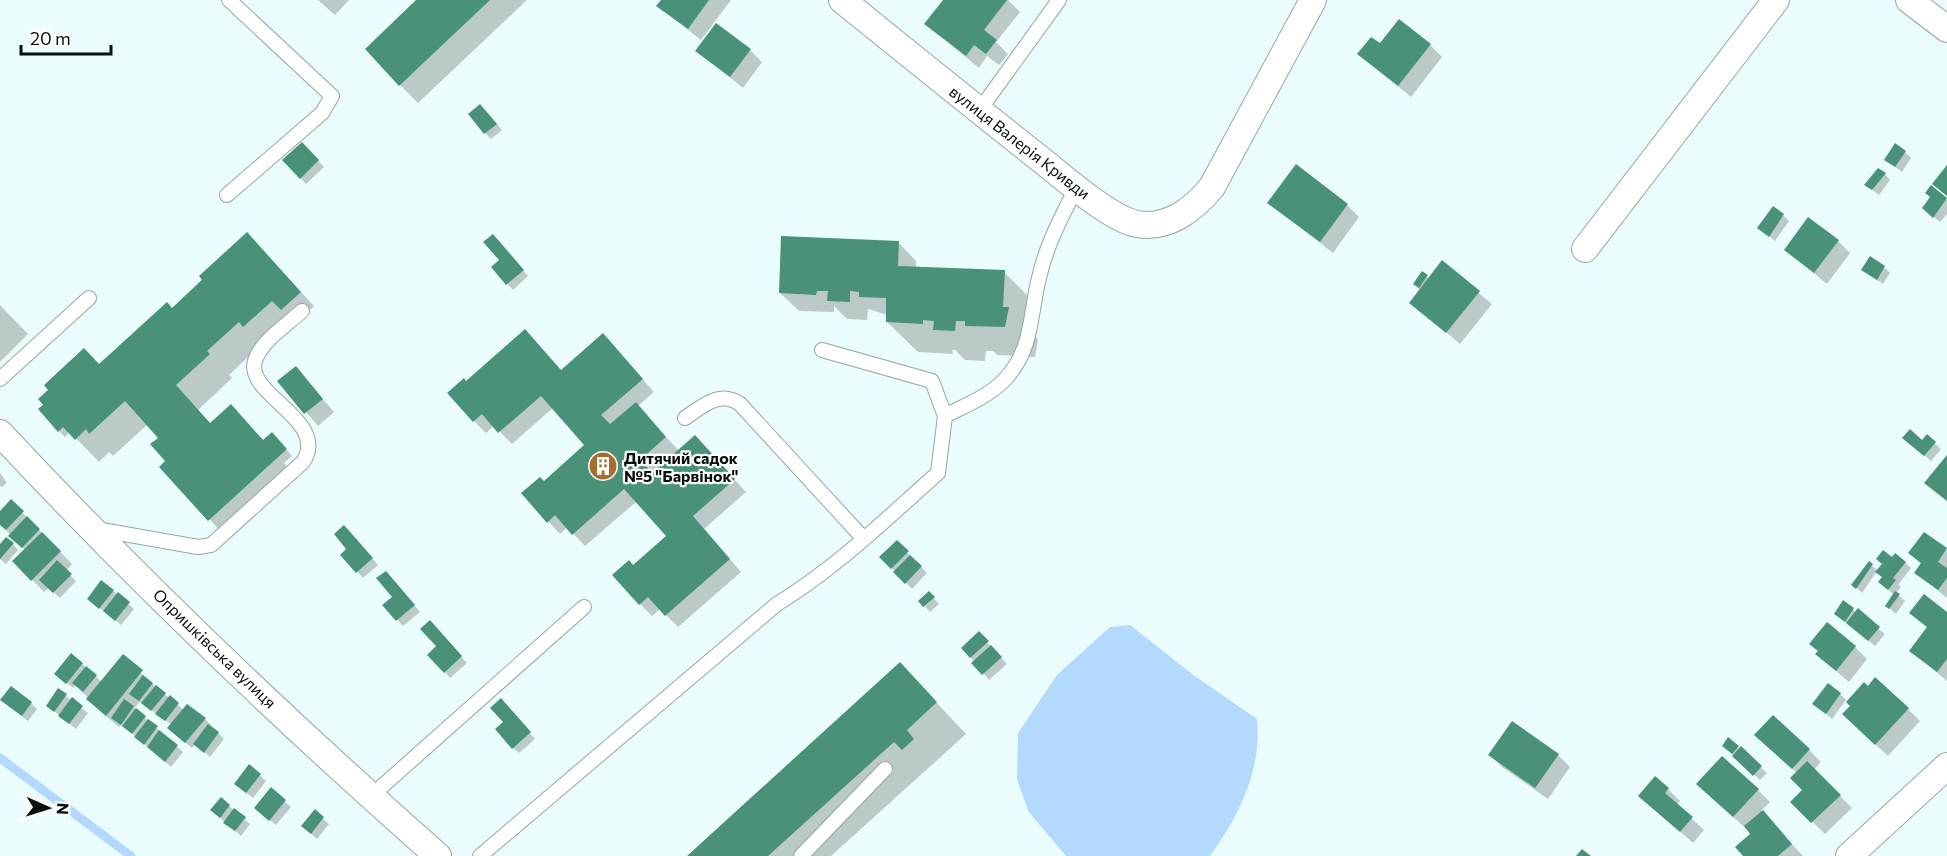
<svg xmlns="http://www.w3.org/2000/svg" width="1947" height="856" viewBox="0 0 1947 856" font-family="Commissioner,sans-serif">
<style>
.water{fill:#b4d9ff}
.shadow{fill:#0003;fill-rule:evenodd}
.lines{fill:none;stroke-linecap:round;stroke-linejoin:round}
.stream{stroke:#b4d9ff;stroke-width:9}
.building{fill:#499179}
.lane-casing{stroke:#94a5a5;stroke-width:16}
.street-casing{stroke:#94a5a5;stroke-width:28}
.lane{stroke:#fff;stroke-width:14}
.street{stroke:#fff;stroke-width:26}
.labels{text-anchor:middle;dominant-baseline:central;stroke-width:4.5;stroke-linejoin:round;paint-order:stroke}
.street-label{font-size:16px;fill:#080f0f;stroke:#fff}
.poi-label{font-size:16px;font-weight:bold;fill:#080f0f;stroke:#fff;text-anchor:start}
</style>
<rect width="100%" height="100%" fill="#eafdfc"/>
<path class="water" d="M1130,625L1192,674L1257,719C1262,770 1239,816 1210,856H1066L1028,811L1017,779L1018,733L1057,675L1110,627Z"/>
<path class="shadow" d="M318,0H349L335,15Z
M419,0H527L418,103L400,85Z
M662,0H731L701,40L658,6Z
M945,0H1008L1020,12L996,42L1008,54L999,65L987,56L979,68L926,24Z
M1430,45L1442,57L1411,97L1359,54Z
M750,50L762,62L743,88L697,51Z
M486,111L502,130L491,139L485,133Z
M302,144L324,167L306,184L284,160Z
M1905,152L1911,158L1902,172L1886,160Z
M1885,174L1890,180L1879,195L1866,185Z
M1931,187L1947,200V214L1940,222L1930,214Z
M1269,203L1347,205L1359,217L1333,253Z
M1783,215L1789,221L1775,241L1759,228Z
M247,234L314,306L267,349L262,344L229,375L232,378L198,410L211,424L231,406L264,441L278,440L292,456L284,463L296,476L227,538L161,467L167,461L160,438L148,424L113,456L109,452L99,462L70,432L65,437L59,431L100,365L172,309ZM151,406L153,409L141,419L139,417Z
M498,241L528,276L513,290L493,268L501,260Z
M1838,241L1850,253L1827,284L1786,250Z
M898,242L916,261V268L1004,272L1034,302L1033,334L1038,339L1035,357L997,355L993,351H986L985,361L965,360L955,350H952L953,354L918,352L887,322V315L868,309L867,320L847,319L834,306V312L799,311L780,293Z
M1442,263L1492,304L1460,344L1411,302L1420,290L1414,284L1423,273L1429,279Z
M1884,267L1890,273L1883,284L1863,270Z
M0,305L28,334L0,362Z
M615,348L654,392L638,406L679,451L695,437L746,492L704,529L741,572L678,627L660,609L652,616L640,604L633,566L668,536L637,501L585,546L567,527L560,534L548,521L544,483L586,445L553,408L512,444L494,426L486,433L474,421L466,383L561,371Z
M296,368L334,412L318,426L280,382Z
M1927,436L1941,449L1931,461L1910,443L1922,442Z
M0,473L7,483L2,487L0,486Z
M11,501L72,564L66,571L76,581L60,598L49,588L44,592L14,561L25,550L0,524V513Z
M350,532L378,565L363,578L342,555L348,549Z
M1924,534L1947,550V598L1916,573L1922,565L1910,553Z
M897,542L927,573L912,589L881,557Z
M13,544L18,550L6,564L0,559V546Z
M1892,559L1905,563L1911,568L1898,585L1901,587L1896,593L1905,601L1896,614L1887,606L1894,595L1880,582L1884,578L1877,571L1862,593L1853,584L1869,563L1878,571Z
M391,578L420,612L403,626L385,605L395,597Z
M113,591L134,609L121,625L95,604Z
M929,593L939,604L930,612L920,601Z
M1844,603L1885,634L1875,646L1836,614Z
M1911,613L1947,614V681L1911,651L1928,628Z
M435,628L467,663L450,678L445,672Z
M979,633L1007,664L989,680L963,648Z
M1855,647L1867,659L1849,682L1830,666L1819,651Z
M72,655L102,682L123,656L156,687L184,710L205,719L224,739L210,757L195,744L192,748L175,734L172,725L140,702L134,708L183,752L171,767L126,728L121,725L119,727L100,711L76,685L73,688L62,679Z
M900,664L966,734L831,856H689Z
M58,690L88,713L76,729L48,706Z
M1840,694L1846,700L1832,719L1814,704Z
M31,703L37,709L28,721L8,706Z
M507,706L535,739L519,753L513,748L505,722Z
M1908,709L1920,721L1888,756L1857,727Z
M1729,740L1767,773L1760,780L1724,746Z
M1769,747L1809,750L1821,762L1814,770L1852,808L1825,834L1792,802L1804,790L1797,773Z
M1490,755H1558L1570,767L1548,799L1502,767Z
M250,766L266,781L253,798L242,790Z
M1668,789L1680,801L1677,805L1704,830L1693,843L1640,796Z
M271,790L291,807L276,825L262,814Z
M1758,790L1770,802L1761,811L1803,856H1744L1752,834L1711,797Z
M221,799L250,824L241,836L218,816Z
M315,812L329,824L317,839L309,832Z"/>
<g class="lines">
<path class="stream" d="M0,758L131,856"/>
</g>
<path class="building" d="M416,0H490L399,86L365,49Z
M661,0H709L688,29L656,6Z
M943,0H1007L984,30L997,40L986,54L974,45L966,56L924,24Z
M1399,19L1431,44L1398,86L1357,54L1371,37L1380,43Z
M716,23L751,49L730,77L695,51Z
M480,104L497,124L484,134L468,114Z
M302,142L319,160L300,179L282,160Z
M1895,143L1906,151L1895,167L1884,160Z
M1296,164L1348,204L1320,242L1267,203Z
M1947,165V196L1932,184Z
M1878,168L1886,173L1872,190L1864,185Z
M1931,185L1947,198L1933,218L1922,208L1930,197L1925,193Z
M1773,206L1784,214L1769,237L1757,228Z
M1808,217L1839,240L1814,273L1784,250Z
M247,232L301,292L281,310L272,301L243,327L239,322L207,351L210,354L176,385L210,423L231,404L263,440L272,432L287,449L208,521L159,467L165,461L150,444L158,438L125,401L89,434L86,429L75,440L63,427L58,432L38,409L43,405L38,399L48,390L44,385L84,348L99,364L167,302L172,308L202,280L199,276Z
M493,234L524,270L506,285L491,267L499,260L483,242Z
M781,236L899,241L898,266L1005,270L1003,307H1009L1005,327L965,326V321H956L955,331L933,330L934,321L923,320V324L886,322V298L859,297V292L850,291V302L827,301L828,291H817L816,295L779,293Z
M1870,256L1885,266L1877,280L1861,270Z
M1442,260L1480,291L1446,333L1409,303Z
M1422,271L1428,275L1419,288L1413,284Z
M525,329L561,370L603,333L643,379L601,415L610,424L636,402L666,437L640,460L652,473L695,435L735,479L693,516L730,559L665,616L648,597L639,605L612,575L629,560L633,565L666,536L624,489L572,535L555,515L547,523L521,493L540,477L544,481L584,445L541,396L498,433L482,414L473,422L447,393L464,378L466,381Z
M296,366L323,399L304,414L277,381Z
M1910,429L1922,440L1927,434L1936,442L1924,456L1902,438Z
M1947,455V501L1924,483Z
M11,499L24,511L6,530L0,525V511Z
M27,516L40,529L22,548L8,536Z
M344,525L373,558L356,573L340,555L346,549L334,534Z
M42,532L61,551L31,581L12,561Z
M1924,532L1947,548L1938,562L1947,568V578L1938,590L1914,573L1921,563L1908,553Z
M6,537L14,543L0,559V544Z
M897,540L909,551L891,569L879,557Z
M1883,550L1892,557L1895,553L1906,562L1893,578L1896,580L1888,590L1878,582L1882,577L1875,572L1882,564L1876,559Z
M910,555L922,566L905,584L893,572Z
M57,560L72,574L53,593L39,580Z
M1869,561L1873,564L1856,589L1851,585Z
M386,571L415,605L396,621L382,605L392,597L376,578Z
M101,580L114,590L99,609L87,599Z
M929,591L935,597L923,607L918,601Z
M1895,591L1900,594L1889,609L1885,606Z
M118,592L130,602L115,621L103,611Z
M1924,594L1947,612V659L1937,672L1909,651L1927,627L1909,613Z
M1843,600L1854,608L1845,622L1834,614Z
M1858,608L1880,627L1868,641L1846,623Z
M430,620L462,656L444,673L427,655L436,646L420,629Z
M1827,622L1856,646L1836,671L1815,654L1818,651L1809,644Z
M979,631L989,641L970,658L961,648Z
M991,645L1002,657L982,675L971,663Z
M71,653L83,663L66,684L54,674Z
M123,654L143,670L106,716L86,699Z
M900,662L937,702L907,730L914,739L902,750L894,742L768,856H687Z
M86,666L97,675L83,692L72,683Z
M143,675L153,683L139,701L129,694Z
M1875,677L1909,708L1875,745L1842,714L1850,706L1846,702L1864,682L1868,686Z
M1828,683L1841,693L1826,714L1812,704Z
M156,685L166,693L151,711L141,703Z
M11,686L32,702L22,716L0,700Z
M58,688L67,694L54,712L46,706Z
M170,695L179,703L165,721L155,714Z
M72,697L83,706L69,724L58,716Z
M501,698L531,732L512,749L495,729L503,722L490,708Z
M124,699L134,706L121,725L111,718Z
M187,704L206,718L185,743L167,728Z
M136,708L146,716L132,734L122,726Z
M1773,715L1810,749L1792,769L1754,735Z
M148,719L158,726L144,745L134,737Z
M1512,721L1559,754L1535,788L1488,755Z
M208,724L219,732L204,753L193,744Z
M159,730L178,745L165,762L147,747Z
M1728,737L1739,746L1732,754L1722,746Z
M1741,746L1762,766L1753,776L1732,756Z
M1722,756L1759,789L1733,817L1696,784Z
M1807,761L1841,795L1811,823L1790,802L1802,790L1790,778Z
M249,764L261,774L246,793L234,784Z
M1655,776L1669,788L1665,793L1693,817L1680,832L1638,796Z
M271,787L286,800L269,821L254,808Z
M221,797L230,805L220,818L210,810Z
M234,808L246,817L235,831L223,823Z
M315,809L324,817L311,834L301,826Z
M1763,810L1792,844L1778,856H1743L1735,847L1750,834L1744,826Z
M1582,849L1591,856H1576Z"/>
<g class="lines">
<g class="lane-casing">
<path id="lane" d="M979,111L1059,0
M227,195L322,113L332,96L229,0
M0,379L89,298
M945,416C966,405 992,395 1007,377C1033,348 1030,313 1039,278C1046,246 1061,217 1076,189
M685,418C703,406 719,390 740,404L864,539
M96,529L198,547L211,545L303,462C331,419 240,394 256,358C263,340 288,324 302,311
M370,797L584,607
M480,856L777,604C836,568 886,519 938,473L945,416L932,381L822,350
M801,856L885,769"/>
</g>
<g class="street-casing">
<path id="street" d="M842,0C908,53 973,106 1039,158C1062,176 1110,219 1137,224C1167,230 1194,209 1212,187L1313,0
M1909,0L1947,29
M1585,249L1776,0
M0,433C138,581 286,722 438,856
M1849,856L1947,766"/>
</g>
<use href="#lane" class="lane"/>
<use href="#street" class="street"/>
</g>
<defs>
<g id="building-disc" transform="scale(1.5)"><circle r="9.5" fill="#a86c2e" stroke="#fff"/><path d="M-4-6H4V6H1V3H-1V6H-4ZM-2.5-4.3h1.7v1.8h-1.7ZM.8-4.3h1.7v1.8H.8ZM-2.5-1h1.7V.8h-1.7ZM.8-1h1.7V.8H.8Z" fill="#fff"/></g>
</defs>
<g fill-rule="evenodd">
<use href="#building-disc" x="603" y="466"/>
</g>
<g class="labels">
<g class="street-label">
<text transform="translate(1020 142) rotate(38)">вулиця Валерія Кривди</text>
<text transform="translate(215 648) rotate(44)">Опришківська вулиця</text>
</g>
<g class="poi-label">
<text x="624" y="457">Дитячий садок<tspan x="624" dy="18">№5 "Барвінок"</tspan></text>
</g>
</g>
<g transform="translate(48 808) rotate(93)" stroke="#ffffff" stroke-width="4.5" paint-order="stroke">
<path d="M0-4.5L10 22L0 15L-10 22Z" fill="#080f0f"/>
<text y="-9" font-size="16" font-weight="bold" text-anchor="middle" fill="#080f0f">N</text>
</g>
<path d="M21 45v9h90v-9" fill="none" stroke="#080f0f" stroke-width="3"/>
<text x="30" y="45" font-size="18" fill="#080f0f" stroke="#ffffff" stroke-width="4.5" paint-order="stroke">20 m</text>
</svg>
